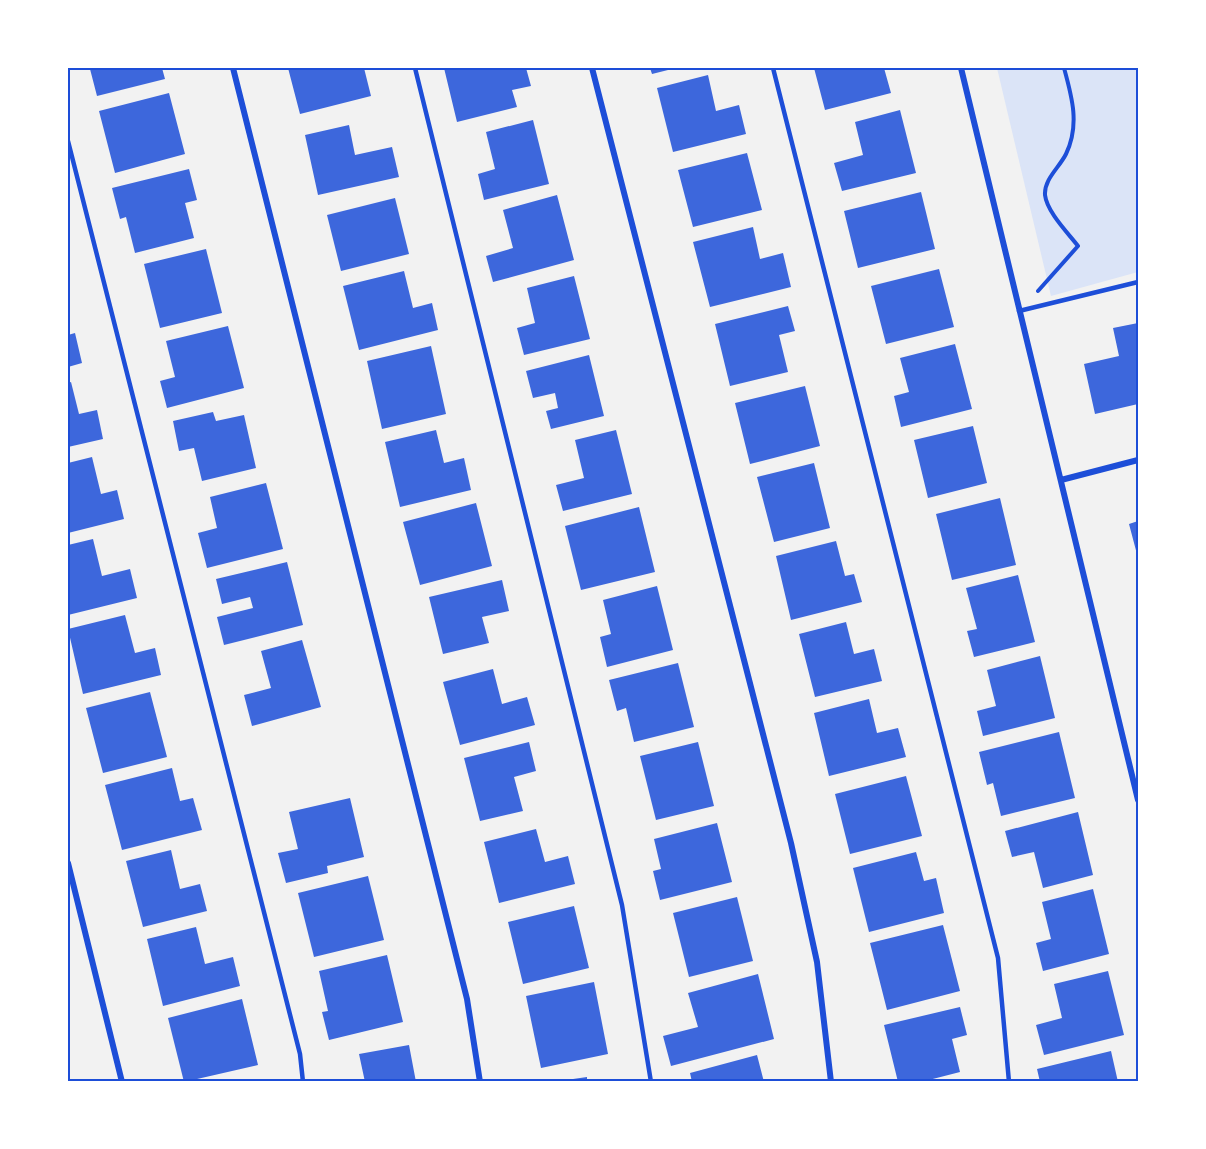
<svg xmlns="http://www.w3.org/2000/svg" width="1206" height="1149" viewBox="0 0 1206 1149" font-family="'Titillium Web',sans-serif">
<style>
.green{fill:#dbe4f7}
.building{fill:#3d67dc}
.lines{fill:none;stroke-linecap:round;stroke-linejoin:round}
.path{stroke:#1d4ed8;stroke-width:4}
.service{stroke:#1d4ed8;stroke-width:4.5}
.minor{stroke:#1d4ed8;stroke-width:6}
.neatline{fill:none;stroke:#1d4ed8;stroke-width:2}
</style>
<rect width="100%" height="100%" fill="#f2f2f2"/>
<path class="green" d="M997,68H1138V272L1051,296Z"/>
<path class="building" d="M96,68H162L165,79L97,96L90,69Z
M288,68H364L371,96L300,114Z
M444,68H526L531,86L512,90L517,107L457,122Z
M650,68H676L652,74Z
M814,68H884L891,93L825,110Z
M708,75L716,111L739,105L746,134L673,152L657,88Z
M169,93L185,154L115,173L99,111Z
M900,110L916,173L842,191L834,163L863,155L855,122Z
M533,120L549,184L484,200L478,174L495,169L486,132Z
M349,125L355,155L392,147L399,177L318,195L305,135Z
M747,153L762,210L693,227L678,170Z
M189,169L197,200L185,203L194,238L135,253L126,217L120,219L112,188Z
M921,192L935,249L858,268L844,211Z
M557,195L574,260L493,282L486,256L513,248L503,210Z
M395,198L409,254L341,271L327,215Z
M753,227L760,259L783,253L791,287L710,307L693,242Z
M206,249L222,313L160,328L144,264Z
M939,269L954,327L886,344L871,286Z
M404,271L413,308L432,303L438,330L359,350L343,286Z
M574,276L590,339L524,355L517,328L535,323L527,288Z
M788,306L795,331L779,335L788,372L730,386L715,324Z
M1138,323V404L1095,414L1084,364L1119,356L1113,328Z
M228,326L244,388L167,408L160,381L175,377L166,341Z
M75,333L82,363L68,367V335Z
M955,344L972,409L901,427L894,396L909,392L900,358Z
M431,346L446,414L382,429L367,361Z
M589,355L604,416L551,429L546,411L558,408L555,393L533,398L526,371Z
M71,382L79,414L97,410L103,439L68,447V383Z
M805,386L820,446L750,464L735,403Z
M213,412L216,421L244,415L256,468L202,481L194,448L179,451L173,421Z
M973,426L987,483L928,498L914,440Z
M436,430L444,463L464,458L471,490L400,507L385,442Z
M616,430L632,494L563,511L556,485L584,478L575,440Z
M92,457L101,494L117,490L124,519L68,533V463Z
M814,463L830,528L774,542L757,477Z
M266,483L283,549L207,568L198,533L217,528L210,497Z
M1000,498L1016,565L952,580L936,514Z
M476,503L492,566L420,585L403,522Z
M639,507L655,572L581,590L565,526Z
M1138,521V558L1129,524Z
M93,539L102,576L130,569L137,598L68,615V545Z
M836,541L845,576L854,574L862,602L791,620L776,556Z
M287,562L303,625L224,645L217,617L253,608L250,597L222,604L216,579Z
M1018,575L1035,642L974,657L967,631L977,629L966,588Z
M502,580L509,611L482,617L489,643L443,654L429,597Z
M657,586L673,650L607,667L600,637L611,634L603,600Z
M125,615L135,653L155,648L161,675L83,694L68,629Z
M846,622L854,654L874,649L882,681L815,697L799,634Z
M302,640L321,707L252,726L244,695L271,688L261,651Z
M1040,656L1055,718L983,736L977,711L996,706L987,670Z
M678,663L694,727L634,742L626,708L617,711L609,680Z
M493,669L502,704L527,697L535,725L460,745L443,682Z
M150,692L167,757L103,773L86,708Z
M869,699L877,733L898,728L906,757L829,776L814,713Z
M1059,732L1075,798L1001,816L993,783L987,785L979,752Z
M529,742L536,771L514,777L523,811L480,821L464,758Z
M698,742L714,806L656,820L640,756Z
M172,768L180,801L193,798L202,830L122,850L105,785Z
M906,776L922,836L850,854L835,794Z
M350,798L364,857L327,866L328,873L286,883L278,853L298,849L289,812Z
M1078,812L1093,875L1043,888L1034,852L1012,857L1005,831Z
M717,823L732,882L660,900L653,871L661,869L654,839Z
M536,829L545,862L568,856L575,884L499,903L484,842Z
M171,850L180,889L200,884L207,911L143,927L126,861Z
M916,852L924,881L936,878L944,913L869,932L853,868Z
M368,876L384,940L314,957L298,893Z
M1093,889L1109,954L1043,971L1036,943L1051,939L1042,902Z
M737,897L753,961L689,977L673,913Z
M574,906L589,968L523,984L508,922Z
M943,925L960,991L887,1010L870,943Z
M196,927L205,964L233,957L240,986L163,1006L147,939Z
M387,955L403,1022L329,1040L322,1012L328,1011L319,971Z
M1108,971L1124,1035L1044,1055L1036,1025L1062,1018L1054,984Z
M758,974L774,1039L671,1066L663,1036L698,1027L688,993Z
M594,982L608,1054L541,1068L526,996Z
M242,999L258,1065L184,1082L168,1018Z
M960,1007L967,1035L952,1039L960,1072L921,1082H898L884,1025Z
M409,1045L416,1082H365L359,1054Z
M1111,1051L1118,1082H1040L1037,1069Z
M757,1055L764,1082H692L690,1073Z
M587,1077V1082H566V1080Z"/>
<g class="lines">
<path class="path" d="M1038,291L1078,246C1068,233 1047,212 1045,195C1044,179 1059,168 1066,154C1080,125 1072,97 1064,68"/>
<path class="service" d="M415,68L622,905L651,1082
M773,68L998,958L1009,1082
M68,141L300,1054L303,1082
M1019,311L1138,282"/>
<path class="minor" d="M233,68L467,999L480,1082
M592,68L791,843L817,962L831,1082
M961,68L1138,800
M1061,480L1138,460
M68,863L122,1082"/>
</g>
<rect width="1206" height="1149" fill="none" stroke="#ffffff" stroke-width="138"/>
<rect x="69" y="69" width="1068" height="1011" class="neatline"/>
</svg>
